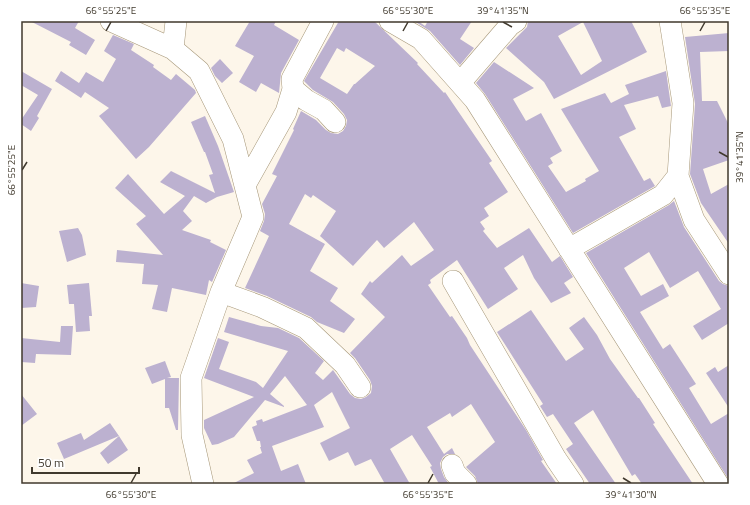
<svg xmlns="http://www.w3.org/2000/svg" width="750" height="505" viewBox="0 0 750 505" font-family="'Titillium Web',sans-serif">
<style>
.building{fill:#bcb1d0;fill-rule:evenodd}
.lines{fill:none;stroke-linecap:round;stroke-linejoin:round}
.minor-casing{stroke:#a69779;stroke-width:22}
.minor{stroke:#fff;stroke-width:21}
.ticks{fill:none;stroke:#40392d;stroke-width:1.5}
.neatline{fill:none;stroke:#40392d;stroke-width:1.5}
.ticks-label{font-size:10px;text-anchor:middle;fill:#40392d}
</style>
<rect width="100%" height="100%" fill="#fdf6ea"/>
<path class="building" d="M30,21H79L75,28L95,40L86,55L69,45L71,42Z
M250,21H276L274,25L299,40L281,73L279,93L261,83L256,92L239,82L254,56L235,46Z
M339,21H374L418,63L417,64L444,93L445,92L492,161L489,163L508,192L484,208L489,216L480,222L485,229L483,231L497,248L529,228L552,262L560,256L573,277L564,283L571,293L551,303L534,278L523,255L504,268L518,289L488,309L457,260L430,280L431,283L428,285L450,317L452,316L467,338L470,345L526,430L543,460L541,461L557,484H478L475,476L466,467L495,442L471,404L452,417L450,413L427,427L444,454L452,448L455,454H447L443,457L440,463L441,469L444,477L449,484H439L430,467L432,466L412,435L390,449L410,484H385L371,459L355,466L348,452L329,461L320,443L350,428L332,392L314,405L324,427L272,446L281,471L298,464L306,484H232L254,473L247,460L262,453L260,447H261L260,441H257L252,427L257,425L256,421L262,419L263,422L307,405L285,376L270,394L284,406V407L265,400L234,437L218,444L212,445L204,428V420L254,397L204,378L218,338L229,342L219,369L256,382L263,388L288,351L224,332L229,317L261,326L278,328L299,338L324,361L315,373L323,380L333,370L350,394L355,398L361,399L366,397L371,393L372,386L370,380L355,358L350,353L385,317L361,294L370,281L372,283L402,255L411,266L434,250L414,222L384,248L377,240L353,266L320,236L336,211L313,195L311,198L305,194L289,224L325,244L310,271L338,288L330,301L355,319L344,333L317,322L311,317L267,296L245,288L269,236L260,231L264,221L265,214L262,204L277,176L272,174L294,130L293,129L301,111L316,120L326,130L331,133L338,134L343,131L346,126L347,120L344,114L333,102L313,90L304,81ZM337,48L344,52L346,48L375,66L355,84H354L347,94L320,78Z
M414,21H418L425,26L428,21H472L460,39L474,48L460,65L430,31Z
M528,21H631L647,52L554,99L544,82L506,48L527,27ZM583,22L602,61L581,75L558,36Z
M729,33V51L700,52L702,101H717L729,125V160L703,169L711,194L729,184V244L701,203L690,174L695,104L685,37Z
M113,35L134,44L131,50L154,65L153,67L171,80L176,74L195,90L196,93L149,147L136,159L99,116L109,108L85,92L81,98L55,81L61,71L79,83L86,72L103,82L116,59L104,51Z
M220,59L233,73L222,83L215,76L211,68Z
M494,62L534,88L513,99L526,121L541,113L562,151L550,158L553,163L548,166L566,192L586,181L585,179L599,171L561,109L605,93L611,103L629,94L625,85L666,71L671,106L662,108L658,96L624,105L636,129L619,137L644,181L650,178L655,186L573,233L485,94L476,83Z
M21,71L52,89L37,116L39,118L31,131L21,124V120L38,95L21,85Z
M205,116L218,146L234,192L217,197L206,203L194,196L183,211L192,221L182,230L211,240L210,242L226,250L212,282L209,280L206,295L172,288L167,312L152,309L158,285L142,284L144,264L116,262L117,250L163,255L136,224L146,216L115,188L128,174L164,214L185,196L160,182L171,171L215,193L209,175L213,174L205,152H204L191,122Z
M674,201L684,227L719,281L723,284L729,286V323L702,340L693,326L721,309L698,271L670,288L649,252L624,268L641,296L663,284L669,296L640,312L663,349L670,344L696,384L689,388L711,424L729,413V480L586,253L669,205Z
M78,228L82,235L86,255L67,262L59,231Z
M21,283L39,286L36,307L21,308Z
M89,283L92,316H89L90,331L76,332L74,304H69L67,285Z
M531,310L566,361L584,349L569,328L584,317L597,335L610,359L638,398H639L655,423L653,424L693,484H642L635,474L632,476L593,410L574,423L616,484H590L566,449L573,444L553,414L547,417L540,406L543,404L497,332Z
M61,326H73L71,355L36,354L35,363L21,362V338L60,342Z
M165,361L171,377L167,378H179L178,430H176L169,408H165V379L152,384L145,368Z
M729,365V408L706,373L715,367L718,372Z
M21,394L37,414L21,426Z
M110,423L119,436L64,459L57,443L81,433L84,440Z
M119,436L128,450L108,464L100,453Z"/>
<g class="lines">
<g class="minor-casing">
<path id="minor" d="M111,21L173,49
M176,21L173,49L199,71L233,139L253,217L221,292L191,378L192,435L203,484
M390,21L421,39L475,100L718,484
M460,83L510,25L516,21
M293,89L306,100L324,110L335,122
M678,176L694,220L729,274
M245,185L286,112L293,89L292,79L323,21
M569,249L663,195L678,176L683,103L670,21
M453,281L556,459L573,484
M221,292L262,307L306,328L345,365L360,387
M452,465L455,473L466,484"/>
</g>
<use href="#minor" class="minor"/>
</g>
<path class="ticks" d="M503,22L512,27M106,31L111,22M403,31L408,22M700,31L705,22M719,152L728,157M22,170L27,162M623,478L631,483M131,483L136,474M428,483L433,474"/>
<rect width="750" height="505" fill="none" stroke="#ffffff" stroke-width="44"/>
<path d="M32 467v6h107v-6" fill="none" stroke="#40392d" stroke-width="2"/>
<text x="38" y="467" font-size="12" fill="#40392d" stroke="#ffffff" stroke-width="3" paint-order="stroke">50 m</text>
<rect x="22" y="22" width="706" height="461" class="neatline"/>
<g class="ticks-label">
<text x="111" y="14">66°55'25"E</text>
<text x="408" y="14">66°55'30"E</text>
<text x="503" y="14">39°41'35"N</text>
<text x="705" y="14">66°55'35"E</text>
<text transform="translate(739 157) rotate(-90)" y="4">39°41'35"N</text>
<text transform="translate(11 170) rotate(-90)" y="4">66°55'25"E</text>
<text x="131" y="498">66°55'30"E</text>
<text x="428" y="498">66°55'35"E</text>
<text x="631" y="498">39°41'30"N</text>
</g>
</svg>
